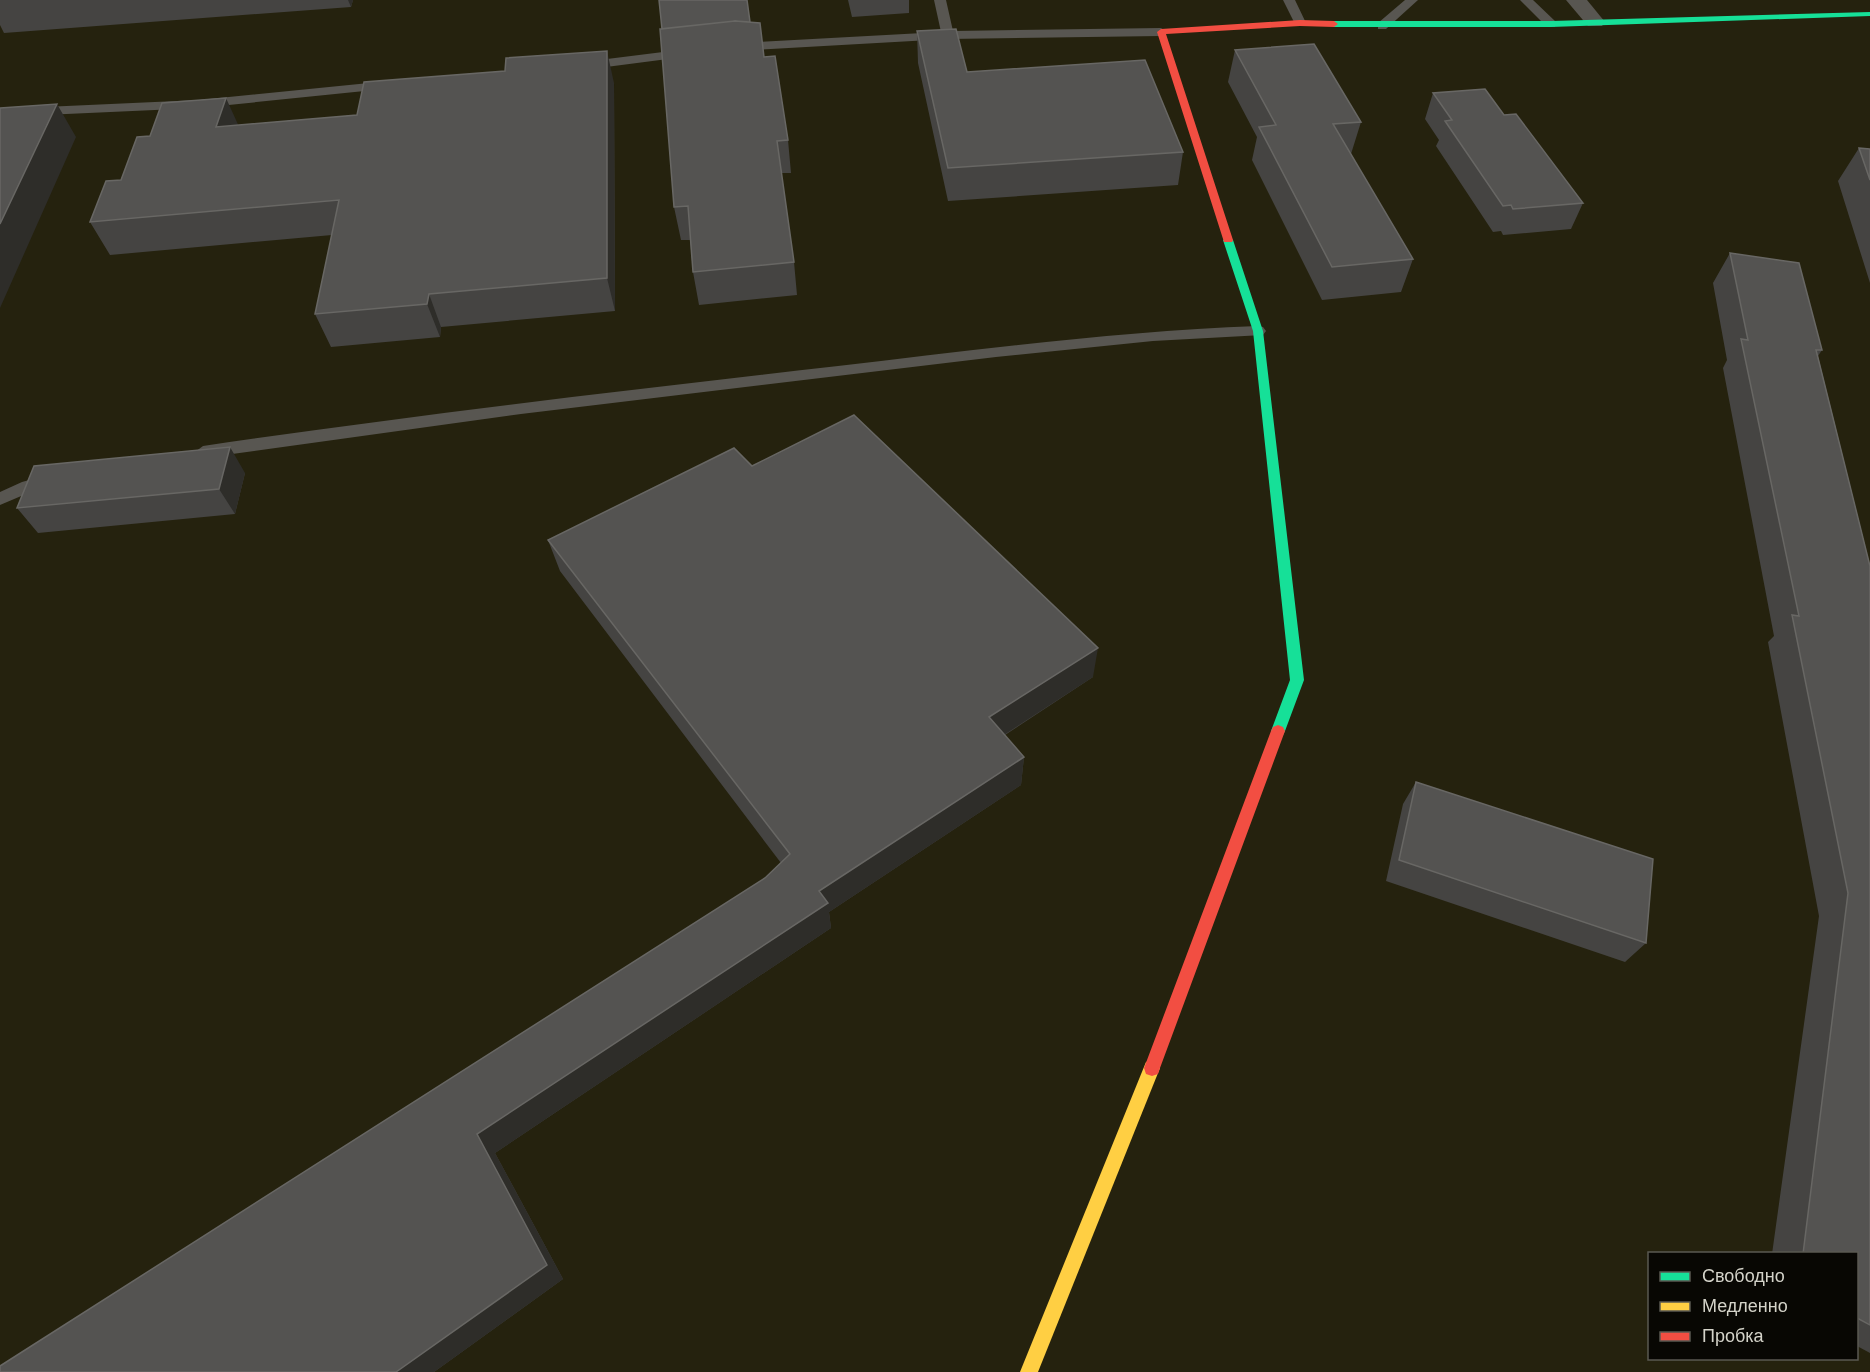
<svg xmlns="http://www.w3.org/2000/svg" width="1870" height="1372" viewBox="0 0 1870 1372" font-family="'Work Sans',sans-serif">
<style>
.built{fill:#25220e;fill-rule:evenodd}
.lines{fill:none;stroke-linecap:round;stroke-linejoin:round}
.lane{fill:#585651;fill-rule:evenodd}
.street{fill:#585651;fill-rule:evenodd}
.fast{fill:#16e098;fill-rule:evenodd}
.slow{fill:#ffcf43;fill-rule:evenodd}
.jam{fill:#f24e42;fill-rule:evenodd}
.wall{fill:#454442}
.shaded-wall{fill:#2e2d29}
.building{fill:#545351;stroke:#686764;stroke-width:1.5}
</style>
<rect width="100%" height="100%" fill="#1c1a12"/>
<path class="built" d="M0,0H1870V1372H0ZM1650,1254H1856V1358H1650Z"/>
<g class="lines">
<path class="lane" d="M934,0H946L953,31L1161,28L1167,32L1161,36L948,39L737,51L731,47L737,43L941,32Z
M1283,0H1295L1306,23L1304,26H1296Z
M1405,0H1418L1386,29H1378V23Z
M1520,0H1533L1555,21V27H1547Z
M687,49L691,50V56L583,70L577,66L583,62Z
M389,81L395,85L394,88L199,108L0,117V109L199,100Z
M1258,326L1263,327L1266,331L1263,335L1153,341L996,357L521,414L203,458L195,452L203,446C414,415 626,390 838,366C978,350 1117,331 1258,326Z
M51,474L57,476L60,480L57,484L33,491L0,505V492L22,482Z"/>
<path class="street" d="M1566,0H1587L1605,22L1602,26H1588Z"/>
<path class="fast" d="M1870,12V16L1551,27H1334L1330,24L1334,21H1551Z
M1228,237L1233,240L1263,331L1304,680L1285,731L1283,735H1273L1271,731L1290,680L1253,331L1223,240Z"/>
<path class="slow" d="M1152,1060L1158,1062L1160,1068L1038,1372H1020L1146,1062Z"/>
<path class="jam" d="M1300,20L1334,21L1338,24L1334,27L1300,26L1166,34L1233,240L1232,242H1224L1157,32L1161,29Z
M1278,725L1283,727L1285,731L1160,1068L1158,1074L1152,1076L1146,1074L1144,1068L1271,731L1273,727Z"/>
</g>
<path class="wall" d="M0,0H353L351,7L4,33L0,25Z
M848,0H909V13L852,17Z
M750,22L764,57L788,140L791,173H781L794,262L797,295L699,305L693,272L690,240H681L674,207L662,29Z
M917,31L967,72L1183,152L1178,185L948,201L918,63Z
M1235,50L1361,122L1351,154L1413,259L1401,292L1322,300L1252,160L1257,137L1228,82Z
M614,83L615,311L441,327L440,337L331,347L315,314L332,235L110,255L90,222L121,180L150,136L238,125L357,115Z
M1433,93L1504,115L1583,203L1571,229L1503,235L1501,231L1493,232L1436,146L1439,140L1425,119Z
M1859,148L1870,149V283L1838,181Z
M1730,253L1822,350L1818,356L1870,566V1353L1857,1346V1254H1772L1819,916L1768,642L1774,636L1723,368L1727,360L1713,283Z
M752,466L1093,677L1005,735L1024,757L1021,785L829,912L831,928L495,1153L563,1279L434,1372H0L765,878L781,863L560,571L548,540Z
M245,473L235,514L38,533L17,508Z
M1416,782L1646,943L1625,962L1386,881L1403,804Z"/>
<path class="shaded-wall" d="M348,0H353L351,7Z
M607,51L614,83L615,311L607,278Z
M226,98L241,131L216,127Z
M57,104L76,137L0,308V224Z
M429,294L441,327L440,337L427,304Z
M230,447L245,473L235,514L219,489Z
M1098,648L1093,677L987,746L989,717Z
M1024,757L1021,785L829,912L831,928L495,1153L563,1279L434,1372H396L477,1134L819,891Z"/>
<path class="building" d="M659,0H747L750,22L735,21L662,29Z
M735,21L760,23L764,57L775,56L788,140L777,141L794,262L693,272L688,206L674,207L660,29Z
M956,29L967,72L1145,60L1183,152L948,168L917,31Z
M1314,44L1361,122L1333,124L1413,259L1332,267L1259,127L1276,125L1235,50Z
M607,51V278L429,294L427,304L315,314L339,200L90,222L106,181L121,180L137,137L150,136L162,103L226,98L216,127L357,115L364,82L505,71L506,58Z
M1485,89L1504,115L1516,114L1583,203L1513,209L1511,205L1503,206L1445,121L1452,120L1433,93Z
M57,104L0,224V108Z
M1859,148L1870,149V180Z
M1730,253L1799,263L1822,350H1816L1870,566V1325L1857,1318V1254H1803L1848,893L1792,615L1799,616L1741,339L1748,340Z
M854,415L1098,648L989,717L1024,757L819,891L828,903L477,1134L547,1265L396,1372H0V1366L765,878L790,854L548,540L734,448L752,466Z
M230,447L219,489L17,508L34,466Z
M1416,782L1653,859L1646,943L1399,860Z"/>
<rect x="1648" y="1252" width="210" height="108" fill="#080703" stroke="#5a5952" stroke-width="1.5"/>
<rect x="1660" y="1272" width="30" height="9" fill="#16e098" stroke="#5a5952" stroke-width="1.5"/>
<text x="1702" y="1282" font-size="18" fill="#d4d3c9">Свободно</text>
<rect x="1660" y="1302" width="30" height="9" fill="#ffcf43" stroke="#5a5952" stroke-width="1.5"/>
<text x="1702" y="1312" font-size="18" fill="#d4d3c9">Медленно</text>
<rect x="1660" y="1332" width="30" height="9" fill="#f24e42" stroke="#5a5952" stroke-width="1.5"/>
<text x="1702" y="1342" font-size="18" fill="#d4d3c9">Пробка</text>
</svg>
